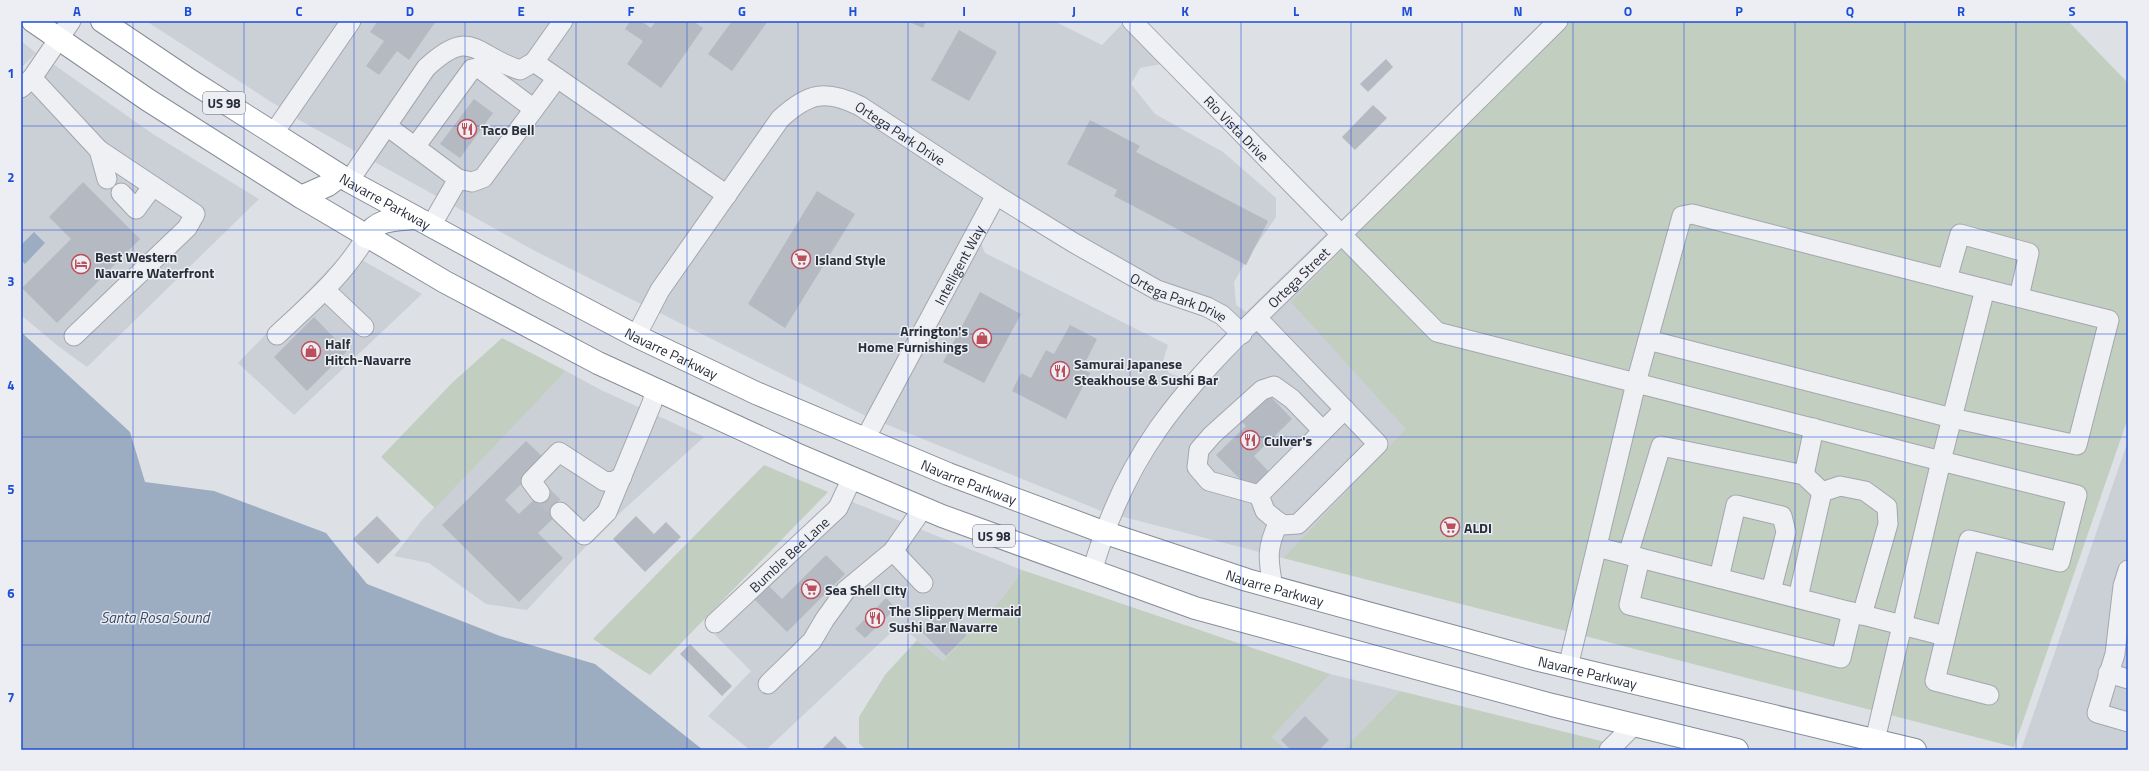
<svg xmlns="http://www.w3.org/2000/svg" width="2149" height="771" viewBox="0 0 2149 771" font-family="'Titillium Web',sans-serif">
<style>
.built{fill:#cbcfd6}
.green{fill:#c2cebf}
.water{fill:#9cacc1}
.building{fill:#b5b9c1}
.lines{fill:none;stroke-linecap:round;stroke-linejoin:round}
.minor-tunnel{stroke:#b9bcc3;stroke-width:19;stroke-dasharray:19 10;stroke-linecap:butt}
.minor-casing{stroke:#a3a7ae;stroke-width:21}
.highway-casing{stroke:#868d9a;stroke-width:24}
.minor{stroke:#eff0f4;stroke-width:19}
.highway{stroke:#fff;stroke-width:22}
.grid{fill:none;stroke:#1d4ed8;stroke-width:1;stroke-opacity:0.55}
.labels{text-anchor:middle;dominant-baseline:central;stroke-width:3;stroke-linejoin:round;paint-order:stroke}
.shield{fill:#eceef3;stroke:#636872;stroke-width:1}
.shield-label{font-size:13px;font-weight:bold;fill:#282e3a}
.street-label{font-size:14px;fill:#282e3a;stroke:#eceef3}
.poi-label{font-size:14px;font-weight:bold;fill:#282e3a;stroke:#eceef3;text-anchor:start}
.water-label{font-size:15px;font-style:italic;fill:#374b68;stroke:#eceef3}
.neatline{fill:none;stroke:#1d4ed8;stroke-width:1.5}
.grid-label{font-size:13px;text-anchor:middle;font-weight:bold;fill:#1d4ed8}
</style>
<rect width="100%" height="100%" fill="#dde0e5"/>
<path class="built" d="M146,21H1054L1102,45L1122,24L1161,64L1140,68L1131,84L1155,114L1223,152L1276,198V217L1249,256L1234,282L1236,305L1246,312L1326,234L1328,236L1242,322L1162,282L1079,236L1007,191L865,98L846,89L825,86L804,91L643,305L537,252L301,121Z
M21,41L36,53L21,68Z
M50,62L153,134L259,199L87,367L58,346L21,315V91Z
M825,103L838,105L855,114L985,199L868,417L658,312L668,294L787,124L810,107Z
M986,231L981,243L985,253L1168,345L1163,361L1169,373L1187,379L1227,333L1229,335L1104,512L883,423Z
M1349,239L1351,241L1292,302L1407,429L1283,558L1120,516L1165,434L1200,390Z
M346,251L422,294L294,415L238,363Z
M566,371L601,390L704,437L600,531L527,610L486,604L429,563L394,556L422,520Z
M2128,441V750H2021Z
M850,501L1022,570L1005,595L943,661L899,625L766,750H750L708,716L751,671L715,635L844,515Z
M1330,674L1400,691L1343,750H1286L1272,737Z"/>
<path class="green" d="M1570,21H2068L2128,83V418L2014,747L1283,558L1406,429L1291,302L1449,140Z
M502,338L566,371L435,508L381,457L452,383Z
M764,465L828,492L650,675L593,639Z
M1022,570L1330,674L1272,737L1286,750H866L859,743V717L885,675L917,640L943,661L1005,595Z
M1400,691L1605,742L1597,750H1343Z"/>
<path class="water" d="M34,232L45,243L25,264L21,260V245Z
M21,332L130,432L145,482L214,491L326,533L367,584L500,636L595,664L703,750H21Z"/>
<path class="building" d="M378,21H436L409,60L397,51L379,75L366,66L384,41L370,32Z
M630,21H641L651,28L656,21H693L703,28L661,88L627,64L643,41L625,29Z
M732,21H768L732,71L708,54Z
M907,21H926L923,28Z
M959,30L997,52L969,101L931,80Z
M1386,59L1393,67L1368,92L1360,84Z
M474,99L493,113L460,158L440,144Z
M1373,105L1387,118L1355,150L1342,137Z
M1090,120L1140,146L1136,152L1268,221L1246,265L1114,196L1117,190L1067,164Z
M83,182L140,239L57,323L22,288L71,239L49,217Z
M817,191L855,214L785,328L748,304Z
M980,292L1021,314L984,383L943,362Z
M314,317L347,351L307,391L274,357Z
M1070,325L1097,339L1082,369L1090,373L1066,419L1012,391L1021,373L1031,378L1046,350L1054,354Z
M1268,394L1292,419L1254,456L1271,474L1253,492L1216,455L1246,426L1240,420Z
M526,441L546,460L505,500L519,514L545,489L564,508L538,533L563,558L519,602L442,525Z
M377,516L401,541L378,564L353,539Z
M636,516L654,534L666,522L681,537L645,572L613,539Z
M826,555L845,574L787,632L751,596L765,582L782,599Z
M886,598L896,608L865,638L855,629Z
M943,610L967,635L946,656L921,631Z
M690,644L732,686L722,696L680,654Z
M1305,716L1329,740L1319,750H1291L1281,740Z
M835,736L849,750H821Z"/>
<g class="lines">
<path class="minor-tunnel" d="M540,493L560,512"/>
<g class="minor-casing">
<g id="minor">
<path id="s1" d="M1132,21L1437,332L1941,461L1985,289L1692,214L1682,216L1636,383L1568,667"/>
<path d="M534,62L563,21"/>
<path d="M32,78L99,150L107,179"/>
<path d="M21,88L32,78L71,21"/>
<path d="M387,126L458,179L431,226"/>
<path d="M273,134L351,21"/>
<path d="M415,147L472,69L479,68L534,109"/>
<path d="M458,179L472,182L483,178L557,78"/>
<path d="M349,181L426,68C472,25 474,56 520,70L534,62L727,195"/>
<path d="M121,193L136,209L153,186"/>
<path d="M1947,279L1960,234L2029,253L2019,297"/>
<path d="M325,290L364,327"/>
<path d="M1257,318L1378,444L1298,524L1282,525L1265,511L1259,495L1345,409"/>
<path d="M277,335C309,305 344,275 366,237"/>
<path d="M74,336L187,228L195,214L99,150"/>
<path id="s2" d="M636,336L660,290L780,119C808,93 825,89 860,106L996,195L1074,243L1157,290L1207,307L1222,315L1242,334"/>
<path d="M1648,340L1952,418L2077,445L2109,320L1985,289"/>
<path id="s3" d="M865,439L996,195"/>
<path d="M1804,475L1814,428"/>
<path d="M1822,492L1840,486L1865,491L1887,507L1888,524L1862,615"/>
<path d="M540,493L531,481L559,452L604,481L612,482L622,477"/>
<path d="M1259,495L1209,481L1197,467L1199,450L1212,435L1262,390L1274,386L1292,399L1323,431"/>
<path d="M560,512L584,535L607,512L652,403L655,389"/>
<path d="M1597,547L1945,636"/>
<path d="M893,551L923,583"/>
<path d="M1628,555L1661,446L1804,475L1822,492"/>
<path d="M1640,558L1629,605L1841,658L1852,612"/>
<path d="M2128,570L2123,586L2115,654L2097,713L2128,722"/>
<path id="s4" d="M1092,572C1106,522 1128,472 1158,429C1206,361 1277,299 1336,240C1410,167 1484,94 1558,21"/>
<path d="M1719,578L1736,505L1782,516L1786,532L1771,591"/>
<path d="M1273,587C1268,560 1266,547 1279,522"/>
<path d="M1798,598L1822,492"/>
<path id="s5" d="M715,623L838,508L852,478"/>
<path d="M2108,673L2128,679"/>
<path d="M768,684L812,641L825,619L846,590L893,551L923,508"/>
<path d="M1609,750L1634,725"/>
<path d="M1871,750L1875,740L1941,461L2077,495L2060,562L1969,540L1935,681L1989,695"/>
</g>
</g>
<g class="highway-casing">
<g id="highway">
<path d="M33,21L148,100L301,197L445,282L598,363L796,454L942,516L1195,608L1552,705L1737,750"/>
<path id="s6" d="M102,21L191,81L349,181L547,289L636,336L756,393L948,474L1103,532L1247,580L1535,659L1915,750"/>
<path d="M301,197L328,185L340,176"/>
<path d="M366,237C378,218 394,220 415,218"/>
</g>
</g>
<use href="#minor" class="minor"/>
<use href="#highway" class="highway"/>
</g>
<path class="grid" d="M133,21V750M244,21V750M354,21V750M465,21V750M576,21V750M687,21V750M798,21V750M908,21V750M1019,21V750M1130,21V750M1241,21V750M1351,21V750M1462,21V750M1573,21V750M1684,21V750M1795,21V750M1905,21V750M2016,21V750M21,126H2128M21,230H2128M21,334H2128M21,437H2128M21,541H2128M21,645H2128"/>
<defs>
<g id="restaurant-ring" transform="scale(1)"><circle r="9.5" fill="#eceef3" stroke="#bd4f5a" stroke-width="1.5"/><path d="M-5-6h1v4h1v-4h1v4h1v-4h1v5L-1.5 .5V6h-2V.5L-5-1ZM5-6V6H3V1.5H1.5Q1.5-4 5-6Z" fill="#bd4f5a"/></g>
<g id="supermarket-ring" transform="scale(1)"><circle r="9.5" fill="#eceef3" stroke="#bd4f5a" stroke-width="1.5"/><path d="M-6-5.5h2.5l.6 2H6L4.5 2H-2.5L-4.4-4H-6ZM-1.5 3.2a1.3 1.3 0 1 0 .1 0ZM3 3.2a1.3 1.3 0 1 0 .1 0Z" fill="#bd4f5a"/></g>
<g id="hotel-ring" transform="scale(1)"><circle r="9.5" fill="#eceef3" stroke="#bd4f5a" stroke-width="1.5"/><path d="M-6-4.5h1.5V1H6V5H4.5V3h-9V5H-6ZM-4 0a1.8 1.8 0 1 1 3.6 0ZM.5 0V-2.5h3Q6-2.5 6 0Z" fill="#bd4f5a"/></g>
<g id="shop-ring" transform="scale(1)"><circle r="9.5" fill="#eceef3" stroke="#bd4f5a" stroke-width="1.5"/><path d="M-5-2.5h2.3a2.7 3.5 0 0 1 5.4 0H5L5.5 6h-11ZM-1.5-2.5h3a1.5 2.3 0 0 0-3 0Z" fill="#bd4f5a"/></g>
</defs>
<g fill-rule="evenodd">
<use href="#restaurant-ring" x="467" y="129"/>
<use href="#supermarket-ring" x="801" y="259"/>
<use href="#hotel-ring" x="81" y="264"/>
<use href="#shop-ring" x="982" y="338"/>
<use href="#shop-ring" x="311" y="351"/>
<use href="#restaurant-ring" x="1060" y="371"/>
<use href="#restaurant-ring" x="1250" y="440"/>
<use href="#supermarket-ring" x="1450" y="527"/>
<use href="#supermarket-ring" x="811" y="589"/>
<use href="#restaurant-ring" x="875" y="618"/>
</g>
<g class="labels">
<g class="shield">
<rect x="203" y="92" width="42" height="22" rx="3"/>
<rect x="973" y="525" width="42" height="22" rx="3"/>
</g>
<g class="shield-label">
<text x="224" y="103">US 98</text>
<text x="994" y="536">US 98</text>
</g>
<g class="street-label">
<text stroke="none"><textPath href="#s1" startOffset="150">Rio Vista Drive</textPath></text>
<text stroke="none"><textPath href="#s2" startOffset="398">Ortega Park Drive</textPath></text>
<text stroke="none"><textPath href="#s6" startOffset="336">Navarre Parkway</textPath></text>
<text stroke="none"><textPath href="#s3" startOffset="198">Intelligent Way</textPath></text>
<text stroke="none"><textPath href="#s4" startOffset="365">Ortega Street</textPath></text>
<text stroke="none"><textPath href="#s2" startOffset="722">Ortega Park Drive</textPath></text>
<text stroke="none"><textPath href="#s6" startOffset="660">Navarre Parkway</textPath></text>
<text stroke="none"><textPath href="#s6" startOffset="984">Navarre Parkway</textPath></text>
<text stroke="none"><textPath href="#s5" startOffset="101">Bumble Bee Lane</textPath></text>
<text stroke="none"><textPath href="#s6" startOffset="1308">Navarre Parkway</textPath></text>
<text stroke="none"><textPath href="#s6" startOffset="1632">Navarre Parkway</textPath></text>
</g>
<g class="poi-label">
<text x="481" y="129">Taco Bell</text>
<text x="95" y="256">Best Western<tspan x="95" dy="16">Navarre Waterfront</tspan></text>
<text x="815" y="259">Island Style</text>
<text x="968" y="330" text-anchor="end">Arrington's<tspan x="968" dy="16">Home Furnishings</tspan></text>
<text x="325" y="343">Half<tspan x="325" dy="16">Hitch-Navarre</tspan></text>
<text x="1074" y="363">Samurai Japanese<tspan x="1074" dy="16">Steakhouse &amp; Sushi Bar</tspan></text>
<text x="1264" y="440">Culver's</text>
<text x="1464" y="527">ALDI</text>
<text x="825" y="589">Sea Shell CIty</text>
<text x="889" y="610">The Slippery Mermaid<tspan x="889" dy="16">Sushi Bar Navarre</tspan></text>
</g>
<g class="water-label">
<text x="155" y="617">Santa Rosa Sound</text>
</g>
</g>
<rect width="2149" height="771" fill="none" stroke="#eceef3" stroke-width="44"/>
<rect x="22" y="22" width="2105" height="727" class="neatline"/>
<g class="grid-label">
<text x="77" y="16">A</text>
<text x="188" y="16">B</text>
<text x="299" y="16">C</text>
<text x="410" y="16">D</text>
<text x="521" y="16">E</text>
<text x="631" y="16">F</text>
<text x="742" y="16">G</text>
<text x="853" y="16">H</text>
<text x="964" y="16">I</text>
<text x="1074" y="16">J</text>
<text x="1185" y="16">K</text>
<text x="1296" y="16">L</text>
<text x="1407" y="16">M</text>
<text x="1518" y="16">N</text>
<text x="1628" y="16">O</text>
<text x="1739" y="16">P</text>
<text x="1850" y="16">Q</text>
<text x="1961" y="16">R</text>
<text x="2072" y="16">S</text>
<text x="11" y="78">1</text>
<text x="11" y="182">2</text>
<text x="11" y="286">3</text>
<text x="11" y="390">4</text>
<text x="11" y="494">5</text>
<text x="11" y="598">6</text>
<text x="11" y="702">7</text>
</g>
</svg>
